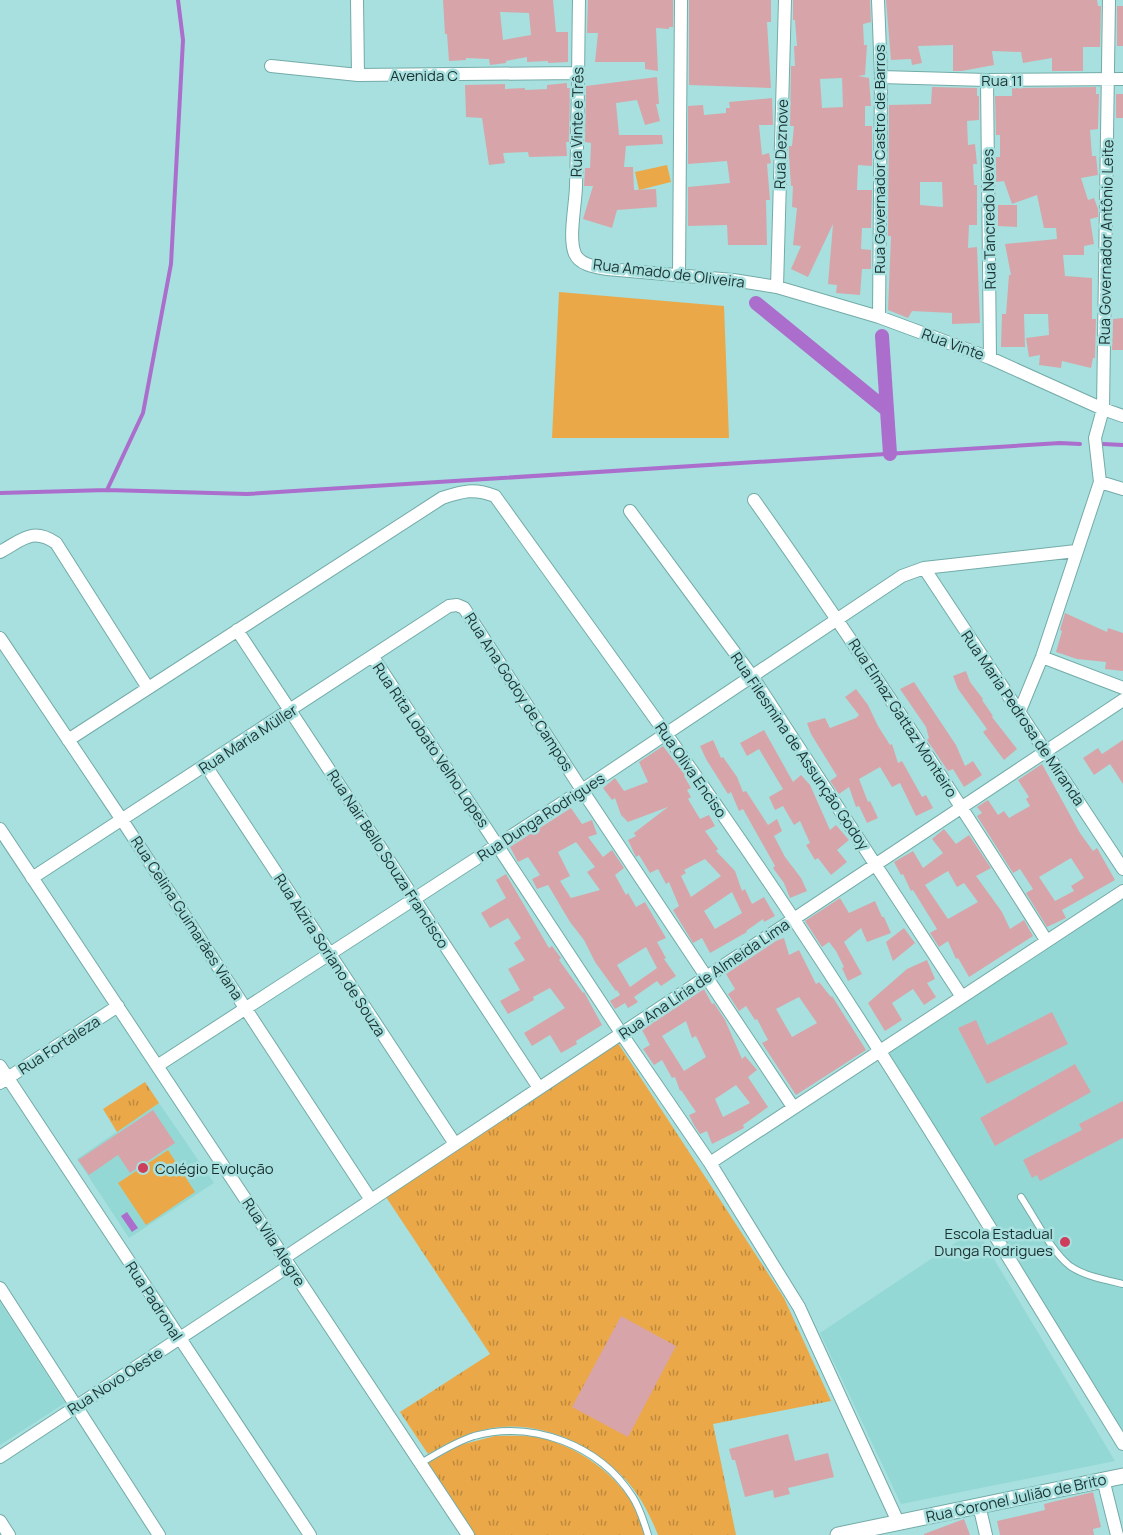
<svg xmlns="http://www.w3.org/2000/svg" width="1123" height="1535" viewBox="0 0 1123 1535" font-family="Manrope,sans-serif">
<style>
.built{fill:#93d8d5}
.grass{fill:url(#grass-tufts)}
.garden{fill:#eba849}
.water{fill:#ab6ecc}
.lines{fill:none;stroke-linecap:round;stroke-linejoin:round}
.stream{stroke:#ab6ecc;stroke-width:4}
.canal{stroke:#ab6ecc;stroke-width:14}
.building{fill:#d7a5a9;fill-rule:evenodd}
.service-casing{stroke:#73aba8;stroke-width:8}
.minor-casing{stroke:#73aba8;stroke-width:14}
.tertiary-casing{stroke:#73aba8;stroke-width:17}
.service{stroke:#fff;stroke-width:6}
.minor{stroke:#fff;stroke-width:12}
.tertiary{stroke:#fff;stroke-width:15}
.poi-dot{fill:#ce3e5c;stroke:#a7e0de;stroke-width:2}
.labels{text-anchor:middle;dominant-baseline:central;stroke-width:5;stroke-linejoin:round;paint-order:stroke}
.street-label{font-size:15px;fill:#1b3232;stroke:#a7e0de}
.poi-label{font-size:15px;fill:#1b3232;stroke:#a7e0de;text-anchor:start}
</style>
<defs>
<pattern id="grass-tufts" width="24" height="20" patternUnits="userSpaceOnUse" patternTransform="scale(1.5)"><rect width="24" height="20" fill="#eba849"/><path d="M3 7l-1-3M5 7V3M7 7l1-3M15 17l-1-3M17 17v-4M19 17l1-3" fill="none" stroke="#be893d"/></pattern>
</defs>
<rect width="100%" height="100%" fill="#a7e0de"/>
<path class="built" d="M1123,899V1431L889,1053Z
M159,1103L214,1183L129,1238L77,1159Z
M976,1229L1115,1461L901,1504L820,1333Z
M0,1302L65,1403L0,1445Z"/>
<path class="grass" d="M618,1043L784,1298L831,1401L713,1424L736,1535H658C650,1515 640,1495 625,1479C593,1445 541,1420 492,1428C469,1432 448,1443 428,1454L400,1412L490,1354L386,1197Z
M145,1082L159,1103L117,1132L103,1109Z
M495,1436C510,1436 526,1435 541,1438C577,1447 611,1470 631,1501C638,1511 641,1524 645,1535H473L424,1465L460,1445Z"/>
<path class="garden" d="M667,165L671,182L639,190L635,172Z
M559,292L724,306L729,438H552Z
M168,1150L195,1192L146,1225L118,1183Z"/>
<path class="water" d="M127,1212L138,1228L132,1232L121,1216Z"/>
<g class="lines">
<path class="stream" d="M1103,444L1123,445
M107,490L143,413L171,264L183,40L178,0
M0,493L107,490L247,494L1060,443L1080,444"/>
<path class="canal" d="M756,303L887,410L890,454
M882,336L887,410"/>
</g>
<path class="building" d="M443,0H553L556,32H568V62L548,63V61L527,62V57L506,61V63L490,65L489,59L466,58V60L449,61L447,34H445ZM500,12L529,13L531,35L503,40Z
M588,0H673V27H669V29L656,28L658,71L645,69V62H595L598,33H587Z
M689,0H771V22H767L771,88L689,85Z
M793,0H870L871,22L863,24L864,45H867L865,75L858,76L869,78L871,106H865V126H872V166L858,165L857,190H872L871,228H862L861,249L871,250V269H862L860,295L836,293L837,285L828,284L833,224L808,277L791,269L801,246L793,245L797,208L792,207L793,186H791L789,156V146H792L794,126H790L791,66H795L794,46H797L795,20H793ZM842,78L843,107L822,108L820,79Z
M886,0H1097L1098,6H1101L1100,47H1083V71H1052V58L1023,63L1021,52L992,51L994,65L962,71H953V45L918,46L922,63L912,65L911,59L891,60Z
M1117,6H1123V46H1117Z
M657,77L659,104H656L660,121L645,125L637,100L616,103L619,135H662L663,144L626,146L624,167H633L634,190L656,189L657,207L617,210L612,228L583,219L593,186H584L585,168H590L591,143L585,142L586,86Z
M567,83V88H570L569,142H566L567,156L529,157L528,152L503,153L505,163L489,165L482,118L466,117L465,85L505,84V89L525,88V90L547,89V85Z
M932,87L977,88V96H979V120L967,121L968,145L975,144L977,164H973L974,185H977V225H969L968,248L977,247L980,323L952,324V313L912,311L908,318L888,310L891,236H888L889,105L931,104ZM920,182H942L943,207L920,205Z
M1096,87V94H1099L1098,129L1090,130L1092,156H1096L1098,175L1081,178L1088,200L1094,198L1098,209V217L1090,219L1094,244L1084,246V255H1063L1065,276L1092,278V319H1096L1095,358H1093L1091,368L1062,361L1061,368L1039,365L1040,355L1029,357L1026,338L1049,335L1048,314H1024L1025,347H1001L1002,314H1006L1009,275H1011L1005,244L1057,239L1056,228H1044L1037,195L1012,204L1004,181L996,182V157H1000V135H996L995,96H1012V88Z
M1116,94H1123V118H1116Z
M772,98L773,125H759L762,155L769,153L771,163L767,164L770,200H766L767,245H728L727,225L688,226V187L730,183L727,161L688,164V106L703,105L704,115L726,113V108H730L729,102Z
M998,205H1017V227L998,226Z
M1123,318V350H1112L1113,319Z
M1065,613L1107,632L1108,628L1123,633V671L1105,669L1106,662L1077,659L1056,652L1062,631L1060,630Z
M966,671L970,682L983,699L982,700L993,716L992,717L1017,749L1004,760L983,732L987,729L958,689L953,676Z
M914,682L956,745L965,766L973,761L982,775L964,787L953,769L948,771L927,740L929,738L926,727L900,689Z
M856,689L868,705L878,726L890,745L892,744L898,763L902,761L922,797L926,795L933,808L916,816L900,783L892,787L880,767L859,779L868,802L870,801L878,818L867,823L859,806L856,807L849,787L839,794L830,781L837,776L811,734L807,723L825,718L830,728L856,718L859,715L845,697Z
M764,730L793,782L801,775L810,785L830,830L836,825L849,840L837,850L847,862L831,875L818,858L815,860L806,845L810,843L800,821L794,825L783,806L775,810L769,797L783,789L759,749L747,756L740,743Z
M713,740L721,758L723,757L737,777L743,792L746,791L768,825L777,819L782,831L774,836L785,857L801,878L807,891L790,898L784,883L773,868L775,866L743,809L739,811L731,792L728,794L706,759L700,746Z
M1123,740V784L1110,764L1094,775L1083,758L1098,748L1102,754Z
M663,746L685,775L684,776L691,788L687,790L691,797L688,799L700,819L709,815L715,826L705,831L718,849L716,851L735,871L742,891L745,889L752,904L764,897L775,916L764,922L763,919L746,931L747,932L710,953L702,938L693,943L673,910L679,906L669,882L666,884L658,869L650,873L639,855L636,857L628,840L636,836L634,833L668,807L628,822L621,815L615,798L612,800L603,788L615,778L624,791L648,782L639,762ZM705,859L721,876L691,897L681,876L686,873L684,870ZM732,892L742,913L715,929L704,911Z
M1042,764L1080,833L1093,851L1097,848L1115,880L1062,910L1066,918L1047,927L1026,893L1033,889L1020,869L1013,873L977,816L982,813L977,807L988,800L998,815L1004,811L1009,818L1030,806L1026,799L1029,797L1018,780ZM1071,858L1084,878L1071,886L1074,891L1055,901L1039,877Z
M571,808L582,824L592,820L597,834L588,837L603,857L612,850L624,868L615,875L626,895L628,893L636,907L645,902L666,938L657,942L666,958L664,959L676,976L661,986L657,981L634,997L638,1002L628,1008L625,1003L615,1009L610,1001L620,995L617,990L616,991L595,962L584,940L570,922L548,885L537,889L532,879L540,875L528,857L518,862L510,847ZM576,842L595,867L587,872L600,890L571,898L560,881L570,876L558,852ZM646,947L657,968L630,987L617,965Z
M944,829L956,844L969,835L991,868L976,876L1002,912L1010,929L1024,920L1033,936L969,977L958,958L956,959L948,941L939,947L930,933L937,929L913,890L911,891L903,874L901,875L894,862L913,851L923,868L943,853L932,839ZM948,871L957,887L964,883L978,902L948,919L925,885Z
M506,874L549,948L552,946L561,958L559,960L583,993L584,992L602,1025L576,1041L577,1044L561,1053L550,1035L532,1046L524,1033L565,1008L550,988L533,997L534,1000L508,1014L500,1001L520,990L508,969L525,960L514,943L521,938L508,918L490,928L481,913L506,898L496,880Z
M840,898L849,913L875,901L882,917H884L891,933L867,942L861,928L844,942L862,974L848,981L842,968L844,967L836,951L829,942L822,947L805,921Z
M904,928L915,943L893,961L886,942Z
M784,938L789,955L799,950L816,984L819,982L831,997L832,996L866,1050L796,1095L762,1043L768,1040L757,1019L755,1020L746,1006L739,1011L728,994L735,989L726,974L776,941ZM799,997L817,1023L792,1037L776,1009Z
M927,960L935,979L927,983L936,997L924,1005L913,989L892,1003L902,1020L885,1031L868,1003L907,969Z
M704,989L712,1004L714,1003L725,1020L742,1059L745,1056L757,1070L748,1077L768,1107L743,1125L744,1128L712,1144L707,1131L700,1134L694,1125L689,1115L696,1112L681,1090L680,1091L675,1077L672,1078L662,1060L654,1065L643,1049L650,1045L642,1030ZM686,1021L692,1038L696,1036L706,1057L684,1071L662,1036ZM736,1085L750,1103L723,1117L715,1099Z
M1052,1012L1068,1044L987,1084L958,1028L976,1020L987,1045Z
M1075,1064L1091,1092L995,1146L980,1118Z
M1123,1101V1138L1040,1181L1037,1175L1032,1178L1023,1160L1082,1130L1079,1124Z
M153,1110L175,1143L130,1173L118,1155L89,1175L78,1160Z
M621,1316L676,1346L628,1437L572,1407Z
M788,1434L795,1461L828,1453L834,1477L788,1488L790,1494L774,1498L773,1490L745,1497L735,1460H732L729,1449Z
M1093,1492L1101,1527L1093,1529L1094,1535H1000L997,1521L1045,1510L1044,1504Z
M964,1519L970,1535H924V1534Z"/>
<g class="lines">
<g class="service-casing">
<path id="service" d="M1021,1197C1035,1218 1051,1251 1070,1266C1084,1276 1106,1280 1123,1284
M421,1463C438,1453 455,1442 474,1436C533,1420 599,1445 632,1496C640,1508 644,1522 648,1535"/>
</g>
<g class="minor-casing">
<path id="minor" d="M357,0L358,75
M579,0C578,62 578,123 576,185C576,203 568,238 575,254C580,265 596,267 607,269L733,280L777,287L879,317L990,358L1103,409L1123,416
M878,0L881,77L879,317
M271,66L358,75L577,73
M881,77L987,80L1123,79
M987,80L990,358
M679,275L681,0
M777,287L785,0
M1100,482L1123,489
M754,500C856,644 952,791 1046,940
M630,511L752,676L962,997
M0,552C22,540 32,527 56,543L148,688
M924,568L1123,869
M237,630L539,1088
M0,638L122,820L371,1200
M373,657L621,1033L710,1163L799,1307L898,1522
M1042,657L1123,688
M1019,713L1042,657L1100,482L1095,438L1103,409L1109,0
M68,740L442,498C463,491 474,488 495,496C596,637 699,776 795,921C909,1092 1015,1269 1123,1444
M206,766L455,1144
M0,829L468,1535
M32,878L449,606L457,605L464,608L582,790L793,1107
M0,1066L310,1535
M157,1066L582,790L902,576L924,568L1076,551
M0,1083L118,1006
M710,1163L1123,891
M284,1258L1123,700
M0,1288L159,1535
M0,1457L289,1266
M1103,1479L1117,1535
M979,1505L986,1535
M0,1521L9,1535"/>
</g>
<g class="tertiary-casing">
<path id="tertiary" d="M838,1535L1123,1476"/>
</g>
<use href="#service" class="service"/>
<use href="#minor" class="minor"/>
<use href="#tertiary" class="tertiary"/>
</g>
<g class="poi-dot">
<circle cx="143" cy="1168" r="6"/>
<circle cx="1065" cy="1242" r="6"/>
</g>
<g class="labels">
<g class="street-label">
<text x="424" y="75">Avenida C</text>
<text x="1002" y="80">Rua 11</text>
<text transform="translate(577 122) rotate(-89)">Rua Vinte e Três</text>
<text transform="translate(781 144) rotate(-88)">Rua Deznove</text>
<text transform="translate(879 159) rotate(-90)">Rua Governador Castro de Barros</text>
<text transform="translate(989 219) rotate(-91)">Rua Tancredo Neves</text>
<text transform="translate(1106 242) rotate(-89)">Rua Governador Antônio Leite</text>
<text transform="translate(669 273) rotate(7)">Rua Amado de Oliveira</text>
<text transform="translate(953 344) rotate(20)">Rua Vinte</text>
<text transform="translate(519 692) rotate(57)">Rua Ana Godoy de Campos</text>
<text transform="translate(903 718) rotate(57)">Rua Elmaz Gattaz Monteiro</text>
<text transform="translate(1023 718) rotate(56)">Rua Maria Pedrosa de Miranda</text>
<text transform="translate(248 739) rotate(-33)">Rua Maria Müller</text>
<text transform="translate(431 745) rotate(56)">Rua Rita Lobato Velho Lopes</text>
<text transform="translate(800 751) rotate(56)">Rua Filesmina de Assunção Godoy</text>
<text transform="translate(691 770) rotate(55)">Rua Oliva Enciso</text>
<text transform="translate(541 817) rotate(-33)">Rua Dunga Rodrigues</text>
<text transform="translate(388 859) rotate(57)">Rua Nair Bello Souza Francisco</text>
<text transform="translate(187 918) rotate(57)">Rua Celina Guimarães Viana</text>
<text transform="translate(330 955) rotate(57)">Rua Alzira Soriano de Souza</text>
<text transform="translate(704 979) rotate(-34)">Rua Ana Líria de Almeida Lima</text>
<text transform="translate(59 1045) rotate(-33)">Rua Fortaleza</text>
<text transform="translate(274 1242) rotate(57)">Rua Vila Alegre</text>
<text transform="translate(154 1301) rotate(57)">Rua Padronal</text>
<text transform="translate(115 1381) rotate(-33)">Rua Novo Oeste</text>
<text transform="translate(1016 1498) rotate(-12)">Rua Coronel Julião de Brito</text>
</g>
<g class="poi-label">
<text x="155" y="1168">Colégio Evolução</text>
<text x="1053" y="1233" text-anchor="end">Escola Estadual<tspan x="1053" dy="17">Dunga Rodrigues</tspan></text>
</g>
</g>
</svg>
